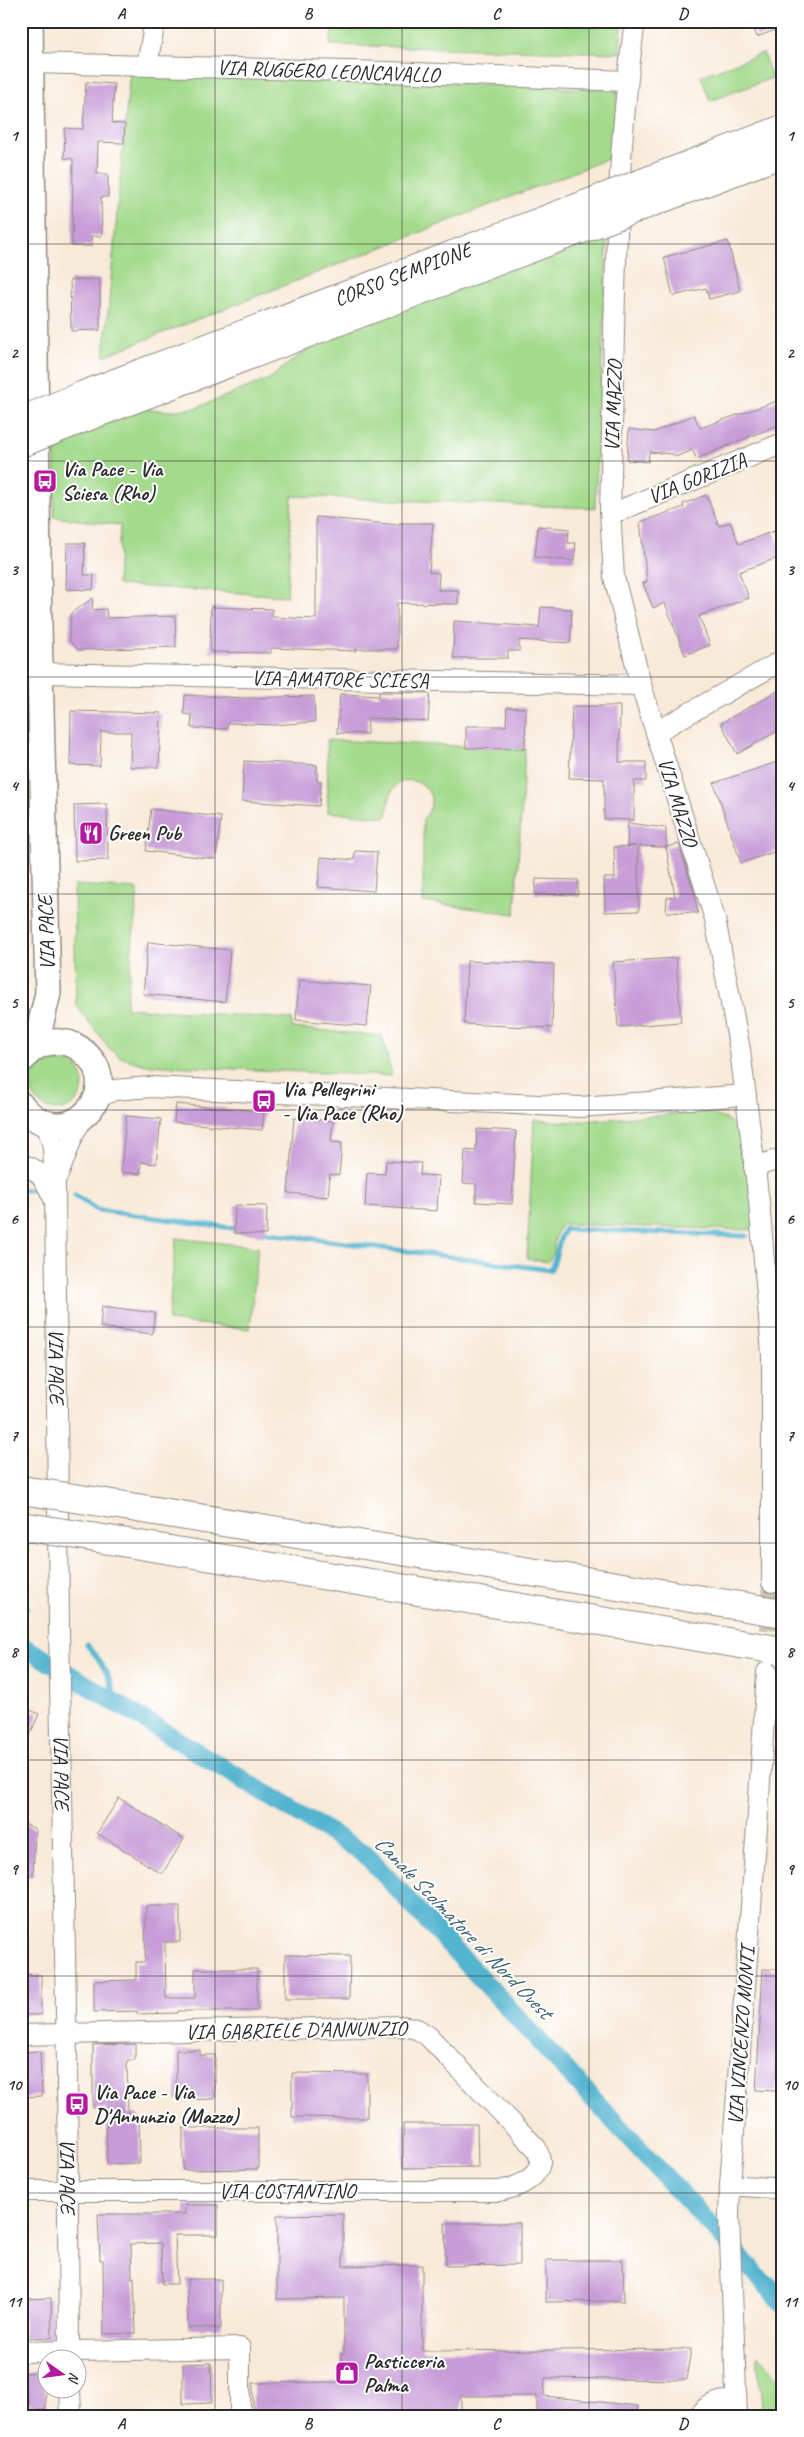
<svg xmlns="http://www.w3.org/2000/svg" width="804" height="2437" viewBox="0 0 804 2437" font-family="Caveat,sans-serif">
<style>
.green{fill:#a3da8b;stroke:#67825b}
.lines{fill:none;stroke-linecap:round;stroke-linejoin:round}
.stream{stroke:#52b4d0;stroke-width:5}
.canal{stroke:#52b4d0;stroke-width:19}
.building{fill:#c79cd7}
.minor-tunnel{stroke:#cfc4b5;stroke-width:20;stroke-dasharray:20 10;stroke-linecap:butt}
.minor-casing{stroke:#928a82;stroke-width:22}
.tertiary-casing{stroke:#928a82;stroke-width:28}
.trunk-casing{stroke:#928a82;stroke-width:30}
.motorway-casing{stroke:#928a82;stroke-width:30}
.minor{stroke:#fff;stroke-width:20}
.tertiary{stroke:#fff;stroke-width:25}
.trunk{stroke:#fff;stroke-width:28}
.motorway{stroke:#fff;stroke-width:28}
.trunk-bridge-casing{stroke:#928a82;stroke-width:30;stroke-linecap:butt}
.motorway-bridge-casing{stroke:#928a82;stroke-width:30;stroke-linecap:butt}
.trunk-bridge{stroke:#fff;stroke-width:28}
.motorway-bridge{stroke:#fff;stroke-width:28}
.grid{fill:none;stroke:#2b2b2b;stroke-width:1;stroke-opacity:0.55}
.labels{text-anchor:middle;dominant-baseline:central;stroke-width:4;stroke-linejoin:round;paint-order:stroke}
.street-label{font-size:21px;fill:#2b2b2b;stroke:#fff}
.poi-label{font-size:21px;font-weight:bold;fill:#2b2b2b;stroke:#fff;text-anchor:start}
.water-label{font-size:22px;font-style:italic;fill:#3b626d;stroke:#fff}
.neatline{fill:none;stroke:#2b2b2b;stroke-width:2}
.grid-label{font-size:16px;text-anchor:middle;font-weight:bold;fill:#2b2b2b}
</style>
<rect width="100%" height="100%" fill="#fff"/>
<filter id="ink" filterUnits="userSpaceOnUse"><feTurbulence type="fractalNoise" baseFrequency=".02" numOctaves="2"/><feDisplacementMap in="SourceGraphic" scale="10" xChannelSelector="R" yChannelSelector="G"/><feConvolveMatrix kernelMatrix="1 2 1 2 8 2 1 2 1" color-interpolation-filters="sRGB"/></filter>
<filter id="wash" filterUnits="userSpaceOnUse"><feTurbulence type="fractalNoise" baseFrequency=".0096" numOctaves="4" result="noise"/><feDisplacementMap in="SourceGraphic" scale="20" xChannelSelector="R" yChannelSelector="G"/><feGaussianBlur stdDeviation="1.12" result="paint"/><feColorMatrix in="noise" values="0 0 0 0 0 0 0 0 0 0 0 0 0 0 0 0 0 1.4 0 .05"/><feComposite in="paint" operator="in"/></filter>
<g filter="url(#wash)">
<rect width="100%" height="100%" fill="#f8ead8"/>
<path class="green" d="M334,21H623L619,53L330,45Z
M763,53L772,78L710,101L701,76Z
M130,70L617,90L615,156L104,356Z
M608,227L595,508L292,496L287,596L117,585L120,525L54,517L55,441L141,408L168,411L196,408L269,379L319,340Z
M327,740L525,749L515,914L423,902V819C449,792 406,765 392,791C389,798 388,809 386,817L328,812Z
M74,885L138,889L126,1008L292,1019V1028L382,1036L392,1076L146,1065L120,1057L109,1048L76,1005Z
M31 1084a26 26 0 1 1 52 0a26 26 0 1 1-52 0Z
M705,1112L728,1120L743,1135L756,1229L743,1230L563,1224C550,1237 558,1250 548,1262L527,1259L534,1120L568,1122Z
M176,1238L258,1247L250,1329L168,1321Z
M757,2355L783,2382V2416H763Z"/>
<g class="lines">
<path class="stream" d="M21,1190H35
M75,1195L97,1210L240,1229
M777,1230L783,1228
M261,1232L550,1270C559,1257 556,1241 565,1229L746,1236
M21,1605L28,1608
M87,1645C102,1661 112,1679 116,1702"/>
<path class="canal" d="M21,1645L365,1854L783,2303"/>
</g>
<g id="blocks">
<path class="building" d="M751,21H783V27L757,37Z
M86,82L114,84L112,123L125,124L124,143L98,142L97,174H108V197H101L102,236H91L92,246H72L73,159L64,158L65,128L83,129Z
M728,241L740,291L709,299L706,288L673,296L664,257Z
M100,279V330L71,331L70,280Z
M783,399V423L696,459L693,450L675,457L673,454L649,452L648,462L627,460L629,429L654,432L694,415L700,428Z
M706,495L719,526L730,522L739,544L774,531L783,556L739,572L749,598L699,616L710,645L685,655L665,603L653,608L643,583L647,582L640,522L684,507L683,504Z
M316,517L399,525V523H433L429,572L439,573L438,590H458V604L397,603V649H356V651L271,648V653L210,652L211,607L272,609V617L316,619Z
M538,526L569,529L568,543H576L574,561L535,557Z
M67,543H85L84,575H94L93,590L66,589Z
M93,598L92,610L106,609L107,618L175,616L176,647L78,650L69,640L71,613Z
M541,607L572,609L570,643L519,640V651H508V658H453L454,621L539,627Z
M783,688V728L737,754L721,723Z
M379,692L430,693L428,721L368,718L367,734L337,733L340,694L379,696Z
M185,695L246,698L314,696L315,722L274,725L228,723L227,729L191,728L192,715L184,714Z
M572,706H620L619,762H646V781H634V820L604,819V779L569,778Z
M507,707L526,708L525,749L466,748V726H506Z
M71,711L161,713L159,767H130L131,732H101L100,766L70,765Z
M783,760V849L741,863L714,783Z
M244,761L317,765V781H321L319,806L242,801Z
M107,804L108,860L75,861L74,805Z
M151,809L221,817L216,859L146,851Z
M628,823L666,828V847L638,846L639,911L605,912L604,878H615L614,847L636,846H627Z
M679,844L694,892L698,913L666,912L667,898L675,896L666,847Z
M355,851L377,852L374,891L318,887L321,857L354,860Z
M536,879L578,880V895L535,894Z
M148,942L230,950L225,1002L143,994Z
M676,958L681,1022L618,1027L613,962Z
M467,961L554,964L552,1028L464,1024Z
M299,980L371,986L367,1026L296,1020Z
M176,1104L264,1112L262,1130L174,1122Z
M126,1116L161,1119L156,1164L141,1162L140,1174L121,1172Z
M294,1118L333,1121L331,1142L342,1143L339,1175L330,1174L328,1197L288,1193Z
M477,1129L516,1131L512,1204L476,1202V1184L463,1183L465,1150L476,1151Z
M386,1161L421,1163L420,1175L439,1176L437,1211L365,1206L367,1173L385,1174Z
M235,1205L267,1206L266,1235L234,1233Z
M102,1306L155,1313L152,1334L100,1327Z
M21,1706L39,1714L21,1755Z
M119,1798L184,1839L162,1874L97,1833Z
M21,1822L35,1829L33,1876H21Z
M146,1906H180V1942H165L166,1998H195V1969H257V2011H178V2013L137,2014V2011L94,2012V1981L136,1980V1962H145Z
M285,1955L350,1956L349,1999H285Z
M763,1969L783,1970L782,2015L776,2091L756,2090Z
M21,1975H41V2015H21Z
M135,2044V2060H127L128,2114L139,2115L140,2163L107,2164L106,2108H93V2045Z
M176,2050H200V2055H215V2099L176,2100Z
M40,2051L42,2096L21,2097V2052Z
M292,2073L367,2074V2118L292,2117Z
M403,2124H477L478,2167L403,2168Z
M183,2128H258V2169L183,2170Z
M185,2205H218V2235H175L177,2284H162L161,2243L131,2244L132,2278L134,2277L136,2333L104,2334L103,2260H100L98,2214H185Z
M343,2214V2266L422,2265V2351L691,2349L686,2380L545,2378L544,2396L638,2406V2416H537V2396H461V2416H253V2383L341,2382V2354H344V2298L277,2299V2215Z
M445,2223H520V2265L446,2266Z
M546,2260H623L624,2301L546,2302Z
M187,2279H221V2328H188Z
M51,2298L52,2338H24L23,2299Z
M211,2363L212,2403L183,2404V2364Z
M45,2372L46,2410H29V2402H21V2373Z"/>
</g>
</g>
<g filter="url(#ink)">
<use href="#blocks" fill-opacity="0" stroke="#928a82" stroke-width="1"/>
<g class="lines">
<path class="minor-tunnel" d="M767,1660L772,1582"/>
<g class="minor-casing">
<g id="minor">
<path d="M635,21C612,183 615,348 610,511L614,577L641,685L715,919L740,1050L759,1202L772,1353V1582"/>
<path d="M30,63L387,72L627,81"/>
<path d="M147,65L155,21"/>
<path d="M610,511L621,510L783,443"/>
<path d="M21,601L39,602"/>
<path d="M40,673L641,685"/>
<path d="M656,732L783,660"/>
<path d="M96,1099L114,1090L151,1087L580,1107L746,1095"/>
<path id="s1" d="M47,1125L53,1147L55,1184L59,1629L67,2064L69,2360"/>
<path d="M21,1165C40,1167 47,1184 54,1199"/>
<path d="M754,1167L783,1158"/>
<path d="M58,1175L75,1131L85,1115"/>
<path d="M21,2035L402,2026L417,2029L428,2036L536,2148C538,2153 541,2159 540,2163C536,2181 514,2188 499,2191H21"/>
<path d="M730,2185L783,2189"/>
<path d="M21,2352L240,2348V2416"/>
<path d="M70,2390L71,2416"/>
<path d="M698,2416C707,2404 721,2400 735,2401"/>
<path d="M737,2416L729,2216L730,2185L758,1813L767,1672"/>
</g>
</g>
<g class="tertiary-casing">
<path id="tertiary" d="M28,1053L40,1027L48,993L39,627L30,21
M21,1105C65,1159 128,1091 85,1053C79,1047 71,1043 61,1042C47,1041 33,1046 24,1058"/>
</g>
<g class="trunk-casing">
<g id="trunk">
<path d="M642,183L783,129"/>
<path d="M642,206L783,153"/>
<path id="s2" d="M81,396L603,198"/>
<path d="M84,418L600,222"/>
</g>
</g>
<g class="motorway-casing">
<path id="motorway" d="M94,1501L783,1613
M91,1537L783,1651"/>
</g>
<use href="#minor" class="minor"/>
<use href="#tertiary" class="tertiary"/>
<use href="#trunk" class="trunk"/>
<use href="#motorway" class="motorway"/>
<g class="trunk-bridge-casing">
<path id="trunk-bridge" d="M603,198L642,183
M600,222L642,206
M21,421L81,396
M21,443L84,418"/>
</g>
<g class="motorway-bridge-casing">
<path id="motorway-bridge" d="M21,1490L94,1501
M21,1526L91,1537"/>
</g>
<use href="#trunk-bridge" class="trunk-bridge"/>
<use href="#motorway-bridge" class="motorway-bridge"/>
</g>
</g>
<path class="grid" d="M215,21V2416M402,21V2416M589,21V2416M21,244H783M21,461H783M21,677H783M21,894H783M21,1110H783M21,1327H783M21,1543H783M21,1760H783M21,1976H783M21,2193H783"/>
<defs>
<g id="bus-square" transform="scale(1.25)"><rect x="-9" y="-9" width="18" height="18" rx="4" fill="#b5179e" stroke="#fff"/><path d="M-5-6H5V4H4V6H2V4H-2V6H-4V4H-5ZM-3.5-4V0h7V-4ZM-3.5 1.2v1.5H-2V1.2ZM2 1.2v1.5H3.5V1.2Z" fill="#fff"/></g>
<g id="restaurant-square" transform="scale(1.25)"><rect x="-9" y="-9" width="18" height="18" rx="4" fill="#b5179e" stroke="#fff"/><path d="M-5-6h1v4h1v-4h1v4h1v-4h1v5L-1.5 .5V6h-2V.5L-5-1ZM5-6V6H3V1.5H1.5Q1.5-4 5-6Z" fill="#fff"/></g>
<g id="shop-square" transform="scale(1.25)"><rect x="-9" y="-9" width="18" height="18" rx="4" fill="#b5179e" stroke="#fff"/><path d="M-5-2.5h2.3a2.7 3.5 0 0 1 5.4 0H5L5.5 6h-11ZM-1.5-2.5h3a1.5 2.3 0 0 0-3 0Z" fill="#fff"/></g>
</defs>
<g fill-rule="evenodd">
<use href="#bus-square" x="45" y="481"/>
<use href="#restaurant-square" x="91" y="833"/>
<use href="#bus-square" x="264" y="1101"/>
<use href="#bus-square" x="77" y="2104"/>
<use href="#shop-square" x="347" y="2373"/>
</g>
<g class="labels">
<g class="street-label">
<text transform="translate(328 71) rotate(2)">VIA RUGGERO LEONCAVALLO</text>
<text stroke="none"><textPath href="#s2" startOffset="344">CORSO SEMPIONE</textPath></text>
<text transform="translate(613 406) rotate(-88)">VIA MAZZO</text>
<text transform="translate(697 478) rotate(-22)">VIA GORIZIA</text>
<text transform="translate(340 679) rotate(1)">VIA AMATORE SCIESA</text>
<text transform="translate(678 802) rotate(73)">VIA MAZZO</text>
<text transform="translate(46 933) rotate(-92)">VIA PACE</text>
<text stroke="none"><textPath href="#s1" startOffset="242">VIA PACE</textPath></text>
<text stroke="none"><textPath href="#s1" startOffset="648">VIA PACE</textPath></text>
<text transform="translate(296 2030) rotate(-1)">VIA GABRIELE D'ANNUNZIO</text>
<text transform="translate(741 2036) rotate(-86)">VIA VINCENZO MONTI</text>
<text stroke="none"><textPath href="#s1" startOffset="1052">VIA PACE</textPath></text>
<text x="287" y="2191">VIA COSTANTINO</text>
</g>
<g class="poi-label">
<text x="62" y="469">Via Pace - Via<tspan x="62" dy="24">Sciesa (Rho)</tspan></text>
<text x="108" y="833">Green Pub</text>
<text x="282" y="1089">Via Pellegrini<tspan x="282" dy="24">- Via Pace (Rho)</tspan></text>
<text x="94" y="2092">Via Pace - Via<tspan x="94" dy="24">D'Annunzio (Mazzo)</tspan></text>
<text x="364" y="2361">Pasticceria<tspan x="364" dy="24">Palma</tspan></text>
</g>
<g class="water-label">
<text transform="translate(463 1927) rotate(46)">Canale Scolmatore di Nord Ovest</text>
</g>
</g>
<rect width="804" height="2437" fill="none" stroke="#fff" stroke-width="55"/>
<g transform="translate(62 2374) rotate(104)"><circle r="24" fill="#ffffff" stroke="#aaaaaa"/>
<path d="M0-4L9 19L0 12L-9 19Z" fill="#b5179e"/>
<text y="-8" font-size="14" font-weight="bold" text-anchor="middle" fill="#2b2b2b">N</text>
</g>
<rect x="28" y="28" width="748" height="2382" class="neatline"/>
<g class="grid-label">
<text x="121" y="19">A</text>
<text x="308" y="19">B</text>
<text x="496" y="19">C</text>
<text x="683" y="19">D</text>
<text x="14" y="141">1</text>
<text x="790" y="141">1</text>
<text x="14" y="358">2</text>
<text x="790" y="358">2</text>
<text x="14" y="575">3</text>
<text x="790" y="575">3</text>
<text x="14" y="791">4</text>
<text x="790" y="791">4</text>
<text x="14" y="1008">5</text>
<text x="790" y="1008">5</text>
<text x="14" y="1224">6</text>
<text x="790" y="1224">6</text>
<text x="14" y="1441">7</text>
<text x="790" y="1441">7</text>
<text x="14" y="1657">8</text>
<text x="790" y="1657">8</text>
<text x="14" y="1874">9</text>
<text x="790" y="1874">9</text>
<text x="14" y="2090">10</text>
<text x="790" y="2090">10</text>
<text x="14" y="2307">11</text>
<text x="790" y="2307">11</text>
<text x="121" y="2429">A</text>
<text x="308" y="2429">B</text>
<text x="496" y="2429">C</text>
<text x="683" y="2429">D</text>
</g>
</svg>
